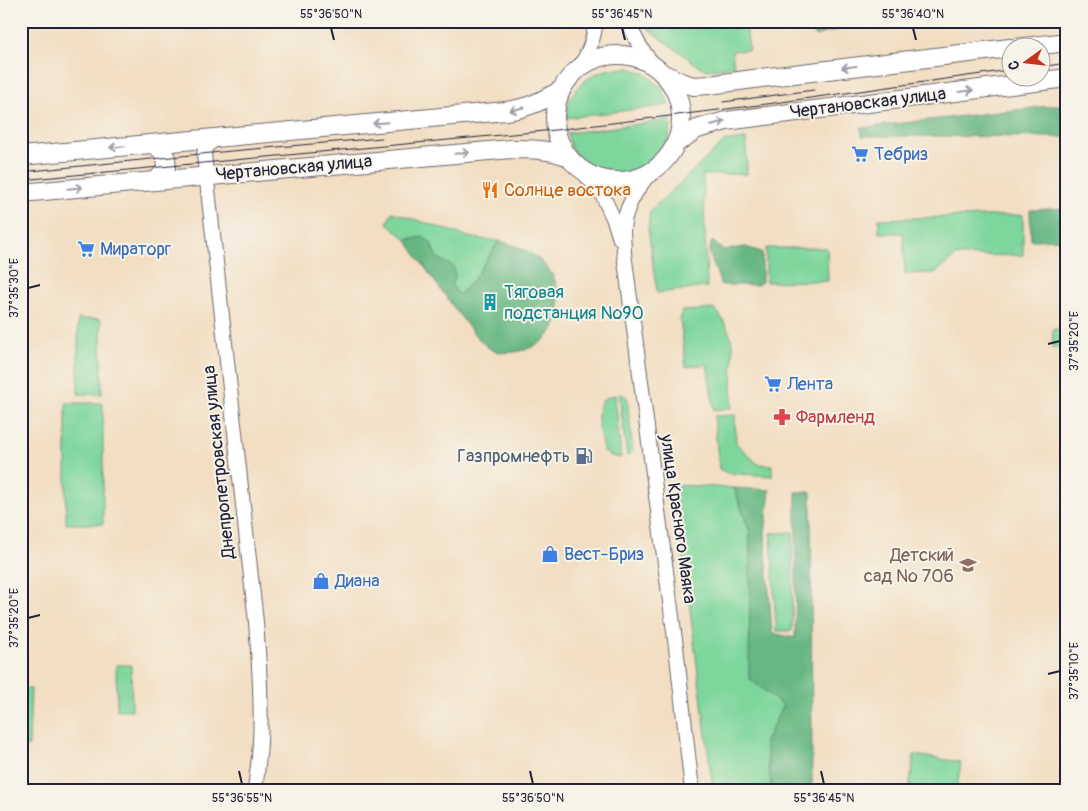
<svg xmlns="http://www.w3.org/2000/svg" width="1088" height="811" viewBox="0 0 1088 811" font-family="Pangolin,sans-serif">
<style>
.green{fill:#7dd69b;stroke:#507c6b}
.forest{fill:#66b783;stroke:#446c5f}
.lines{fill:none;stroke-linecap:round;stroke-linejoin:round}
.minor-casing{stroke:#6b646a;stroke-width:16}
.major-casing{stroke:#6b646a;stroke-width:20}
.minor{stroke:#fff;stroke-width:14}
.major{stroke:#fff;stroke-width:18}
.tram{stroke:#22223b;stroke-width:1}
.oneway{stroke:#9c9ca7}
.ticks{fill:none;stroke:#22223b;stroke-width:2}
.labels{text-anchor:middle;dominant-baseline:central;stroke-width:4;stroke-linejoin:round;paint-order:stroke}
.street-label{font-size:18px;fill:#22223b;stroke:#f7f3e8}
.shop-label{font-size:18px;fill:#366cbe;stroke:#f7f3e8;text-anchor:start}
.food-label{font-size:18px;fill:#c56008;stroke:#f7f3e8;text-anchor:start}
.culture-label{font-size:18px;fill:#0d838f;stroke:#f7f3e8;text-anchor:start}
.health-label{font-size:18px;fill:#be3a42;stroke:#f7f3e8;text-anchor:start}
.service-label{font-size:18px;fill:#4e5e75;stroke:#f7f3e8;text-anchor:end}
.education-label{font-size:18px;fill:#785e54;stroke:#f7f3e8;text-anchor:end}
.neatline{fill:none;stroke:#22223b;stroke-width:2}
.ticks-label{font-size:12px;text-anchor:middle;fill:#22223b}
</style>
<rect width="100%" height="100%" fill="#f7f3e8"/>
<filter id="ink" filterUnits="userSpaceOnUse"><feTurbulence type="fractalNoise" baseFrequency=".02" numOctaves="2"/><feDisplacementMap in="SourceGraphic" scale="10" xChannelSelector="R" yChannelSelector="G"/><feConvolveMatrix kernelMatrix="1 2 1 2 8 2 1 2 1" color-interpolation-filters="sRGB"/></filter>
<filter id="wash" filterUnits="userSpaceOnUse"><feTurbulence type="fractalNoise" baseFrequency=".0096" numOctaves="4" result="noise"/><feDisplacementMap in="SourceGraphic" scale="20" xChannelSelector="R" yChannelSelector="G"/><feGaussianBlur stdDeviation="1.12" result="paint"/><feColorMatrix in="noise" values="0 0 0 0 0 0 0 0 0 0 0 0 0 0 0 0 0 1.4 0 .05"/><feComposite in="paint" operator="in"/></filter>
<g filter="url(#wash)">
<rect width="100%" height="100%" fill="#f2dec2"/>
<path class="green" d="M642,21H776V22L746,25L749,50L732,51L734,66L707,70L700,67L648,29Z
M629,68L644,73L662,88L669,105L566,118L569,98L583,82L597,73L610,69Z
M671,120L669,137L657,160L639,171L622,174L602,173L590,166L579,159L570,145L567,133Z
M746,139L747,174L703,175L707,287L657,293L648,229L650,211L725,141Z
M392,212L472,238L499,241L474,279L459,295C446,280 437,262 431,243L411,238L407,240L387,223Z
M1023,215V255L956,256L935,273L905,274L903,233H879V219Z
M766,248H827L828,281L766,282Z
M714,309C723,315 730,334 733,344L732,408L714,410L707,364L686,367L680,318L682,311Z
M78,319H101L102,394H78Z
M1053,329L1067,330V349L1052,348Z
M619,394L623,395L627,397L633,451L627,456Z
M615,395L621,458L611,456L603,451C601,439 594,414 601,403C604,397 609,397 615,395Z
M66,403H103V524H66Z
M735,415L736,443L758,464L772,465V476L727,473L719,469L714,416Z
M674,485L734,488L750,532V585L783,706L765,742L772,790H713Z
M793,532L792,631H776L771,533Z
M116,665H131L132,710H117Z
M21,689H31L29,746H21Z
M914,755L961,762L957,790H909Z"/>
<path class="forest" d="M810,21H891L861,23L815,36Z
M1067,104V137L862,136L861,128Z
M1067,208V239L1031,240L1030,210Z
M423,237L431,243L436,257L454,267L455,278L451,285L459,295L474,279L499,241C518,246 536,253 548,269C554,276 557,284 558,293C564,326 547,347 514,352C507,353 496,353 489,348C476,339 464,320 454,308C439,287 424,267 410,246L407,240Z
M712,241L723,250L745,247L762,252V282L757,285H721L709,252Z
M734,488L770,490L765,534L772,633L795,638L796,564V492H811L812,790H772L765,742L783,706L749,678L750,532Z"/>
</g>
<g filter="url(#ink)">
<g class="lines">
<g class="minor-casing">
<path id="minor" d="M628,21C634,38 642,51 653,64
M578,70C589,52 593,42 596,21
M217,138L206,146L204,154L256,622C259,663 262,703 260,743C259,759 257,774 255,790
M582,171L602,194L614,220L620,239
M651,172C637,188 625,207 623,229C623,237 624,245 624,253L676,647L692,790"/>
</g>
<g class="major-casing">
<path id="major" d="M1016,48L1067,42
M555 118a63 63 0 1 1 126 0a63 63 0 1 1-126 0Z
M666,75L683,83L694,86L709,85L761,78L1010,48
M154,144C170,155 171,169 155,181
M675,144L697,129L726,121L1067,78
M21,156L506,111C528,108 542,101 561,90
M21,193L511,149C531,149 547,149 567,156"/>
</g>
<use href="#minor" class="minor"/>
<use href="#major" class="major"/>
<path class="tram" d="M1040,67L1067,63
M723,102L814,90
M21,172L231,151L382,138
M21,180L555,130L767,104L1010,70"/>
</g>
<defs><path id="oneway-shaft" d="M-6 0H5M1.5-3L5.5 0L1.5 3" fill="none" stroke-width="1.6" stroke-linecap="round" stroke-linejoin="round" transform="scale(1.25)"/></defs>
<g class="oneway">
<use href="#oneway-shaft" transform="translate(849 67) rotate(173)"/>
<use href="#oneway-shaft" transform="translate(966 91) rotate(-7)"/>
<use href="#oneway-shaft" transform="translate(517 109) rotate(167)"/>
<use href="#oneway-shaft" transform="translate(380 123) rotate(175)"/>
<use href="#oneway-shaft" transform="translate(718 123) rotate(-16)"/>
<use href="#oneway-shaft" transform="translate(117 147) rotate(175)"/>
<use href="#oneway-shaft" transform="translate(462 153) rotate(-5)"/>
<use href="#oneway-shaft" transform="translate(75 188) rotate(-5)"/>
</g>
</g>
<path class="ticks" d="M331,28L334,40M622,28L625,40M913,28L916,40M28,288L40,285M1048,344L1060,341M28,618L40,615M1048,674L1060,671M239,771L242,784M530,771L533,784M821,771L824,784"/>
<defs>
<g id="supermarket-bare" transform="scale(1.35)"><path d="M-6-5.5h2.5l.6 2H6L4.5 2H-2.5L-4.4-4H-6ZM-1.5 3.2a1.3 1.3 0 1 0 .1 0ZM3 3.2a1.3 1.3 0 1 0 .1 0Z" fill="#3f7fe0" stroke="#f7f3e8" stroke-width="2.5" paint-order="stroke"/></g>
<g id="restaurant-bare" transform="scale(1.35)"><path d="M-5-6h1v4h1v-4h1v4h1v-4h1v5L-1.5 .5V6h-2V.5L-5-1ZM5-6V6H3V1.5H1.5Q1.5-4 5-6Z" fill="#e8710a" stroke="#f7f3e8" stroke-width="2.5" paint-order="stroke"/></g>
<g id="building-bare" transform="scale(1.35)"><path d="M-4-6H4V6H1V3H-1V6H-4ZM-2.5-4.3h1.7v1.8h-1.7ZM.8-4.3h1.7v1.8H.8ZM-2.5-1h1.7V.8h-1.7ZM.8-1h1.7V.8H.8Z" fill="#0f9aa8" stroke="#f7f3e8" stroke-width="2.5" paint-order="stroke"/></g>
<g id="pharmacy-bare" transform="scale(1.35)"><path d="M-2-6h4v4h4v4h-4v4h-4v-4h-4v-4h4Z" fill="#e0444e" stroke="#f7f3e8" stroke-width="2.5" paint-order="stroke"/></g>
<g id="fuel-bare" transform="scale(1.35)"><path d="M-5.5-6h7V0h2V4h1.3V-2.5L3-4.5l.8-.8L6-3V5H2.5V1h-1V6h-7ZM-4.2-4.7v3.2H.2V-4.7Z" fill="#5c6f8a" stroke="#f7f3e8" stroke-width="2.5" paint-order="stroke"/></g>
<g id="shop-bare" transform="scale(1.35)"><path d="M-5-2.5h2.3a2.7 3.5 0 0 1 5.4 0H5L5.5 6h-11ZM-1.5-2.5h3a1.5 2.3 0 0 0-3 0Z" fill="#3f7fe0" stroke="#f7f3e8" stroke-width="2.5" paint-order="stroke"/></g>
<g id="school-bare" transform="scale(1.35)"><path d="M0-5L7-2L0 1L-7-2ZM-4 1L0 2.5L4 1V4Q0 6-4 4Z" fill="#8d6e63" stroke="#f7f3e8" stroke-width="2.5" paint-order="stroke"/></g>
</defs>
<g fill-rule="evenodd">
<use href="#supermarket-bare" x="860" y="154"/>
<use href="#restaurant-bare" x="490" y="190"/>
<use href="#supermarket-bare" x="86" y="249"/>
<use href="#building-bare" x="490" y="302"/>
<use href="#supermarket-bare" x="773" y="384"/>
<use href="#pharmacy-bare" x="782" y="417"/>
<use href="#fuel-bare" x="584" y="456"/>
<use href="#shop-bare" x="550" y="554"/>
<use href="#school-bare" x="968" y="565"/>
<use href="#shop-bare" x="321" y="581"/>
</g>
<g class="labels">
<g class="street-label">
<text transform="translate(868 103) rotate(-7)">Чертановская улица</text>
<text transform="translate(294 168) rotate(-5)">Чертановская улица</text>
<text transform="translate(219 462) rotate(-96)">Днепропетровская улица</text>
<text transform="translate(678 519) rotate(82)">улица Красного Маяка</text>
</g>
<g class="shop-label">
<text x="874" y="154">Тебриз</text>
<text x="100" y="249">Мираторг</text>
<text x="787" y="384">Лента</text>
<text x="564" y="554">Вест-Бриз</text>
<text x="335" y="581">Диана</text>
</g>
<g class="food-label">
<text x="504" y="190">Солнце востока</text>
</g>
<g class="culture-label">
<text x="504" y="292">Тяговая<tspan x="504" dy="21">подстанция №90</tspan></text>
</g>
<g class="health-label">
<text x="796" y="417">Фармленд</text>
</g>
<g class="service-label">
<text x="570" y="456">Газпромнефть</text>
</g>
<g class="education-label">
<text x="954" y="555">Детский<tspan x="954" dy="21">сад № 706</tspan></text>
</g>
</g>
<rect width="1088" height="811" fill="none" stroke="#f7f3e8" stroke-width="55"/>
<g transform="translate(1026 62) rotate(255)"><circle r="24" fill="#f7f3e8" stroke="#a29fa3"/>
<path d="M0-4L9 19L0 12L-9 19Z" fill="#c8321e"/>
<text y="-8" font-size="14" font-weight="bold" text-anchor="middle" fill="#22223b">С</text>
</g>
<rect x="28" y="28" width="1032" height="756" class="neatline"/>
<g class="ticks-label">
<text x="331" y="18">55°36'50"N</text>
<text x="622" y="18">55°36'45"N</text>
<text x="913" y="18">55°36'40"N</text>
<text transform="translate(14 288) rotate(-90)" y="4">37°35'30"E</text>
<text transform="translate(1074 341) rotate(-90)" y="4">37°35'20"E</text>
<text transform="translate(14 618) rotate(-90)" y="4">37°35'20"E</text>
<text transform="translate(1074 671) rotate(-90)" y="4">37°35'10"E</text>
<text x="242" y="802">55°36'55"N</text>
<text x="533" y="802">55°36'50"N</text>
<text x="824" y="802">55°36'45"N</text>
</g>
</svg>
